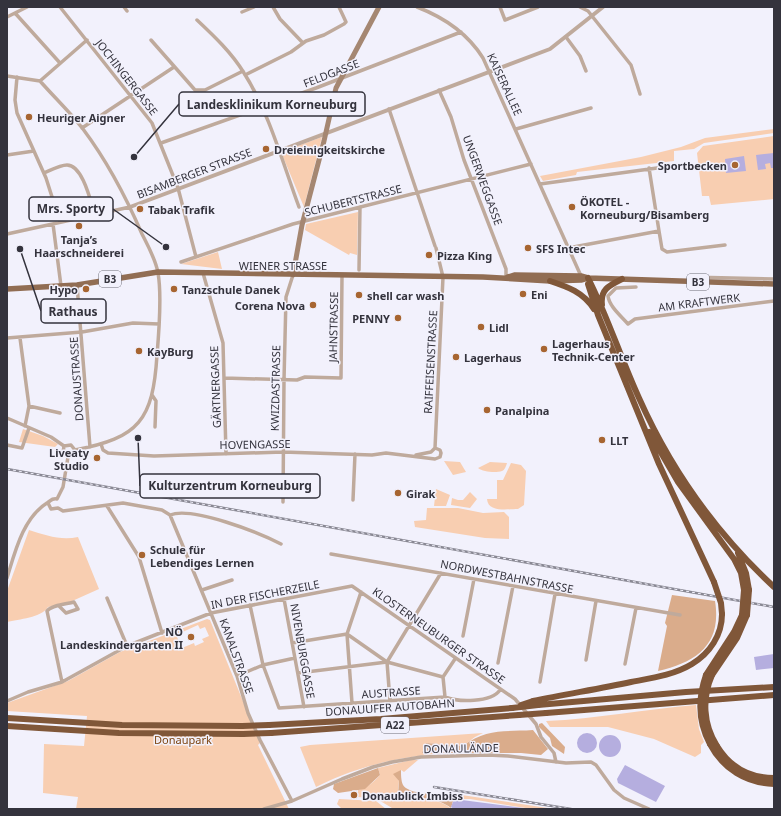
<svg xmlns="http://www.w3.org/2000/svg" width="781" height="816" viewBox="0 0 781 816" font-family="'Noto Sans',sans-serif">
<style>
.green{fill:#f8ceb1;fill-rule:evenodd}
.forest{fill:#daac8b}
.water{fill:#b5aedf}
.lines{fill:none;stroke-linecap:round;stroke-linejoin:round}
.minor{stroke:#bfaa9c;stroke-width:3.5}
.tertiary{stroke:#bfaa9c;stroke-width:4}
.secondary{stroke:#a58772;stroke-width:5}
.primary{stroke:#916d53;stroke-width:5.5}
.motorway{stroke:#805739;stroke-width:6}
.rail-casing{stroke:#898893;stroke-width:2.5}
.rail{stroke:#f2f1fc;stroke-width:1;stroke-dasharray:3;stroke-linecap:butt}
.motorway-bridge{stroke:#805739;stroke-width:6}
.poi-dot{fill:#a76531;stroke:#f2f1fc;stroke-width:1.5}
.labels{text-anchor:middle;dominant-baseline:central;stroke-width:3;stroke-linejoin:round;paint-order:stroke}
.shield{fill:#f2f1fc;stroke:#6d6c76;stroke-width:1}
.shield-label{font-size:10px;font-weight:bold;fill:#34333d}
.street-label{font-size:11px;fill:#34333d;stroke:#f2f1fc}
.poi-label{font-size:11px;font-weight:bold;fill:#34333d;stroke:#f2f1fc;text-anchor:start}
.park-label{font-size:11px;fill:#7e4511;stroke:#f2f1fc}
.leader{fill:none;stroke:#34333d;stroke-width:1.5}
.callout-dot{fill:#34333d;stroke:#f2f1fc;stroke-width:1.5}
.callout{fill:#f2f1fc;stroke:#34333d;stroke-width:1.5}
.callout-label{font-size:12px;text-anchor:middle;font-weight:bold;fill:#34333d}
</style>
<rect width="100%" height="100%" fill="#f2f1fc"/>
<path class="green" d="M774,129V133L704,143L694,149L674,151V161L577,172L576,175L543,181L540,176L641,157L681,147L705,138Z
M774,136V199L711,205L709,196H702L697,153L703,146Z
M322,137L304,207L281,152Z
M358,212L357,255L350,253L349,255L305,230L306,224Z
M218,252L222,269L181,264Z
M23,429L43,436L58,444L55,447L19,442Z
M444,461L460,462L466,472L453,475Z
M490,462L507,463C506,466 505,470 502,471C496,473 483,472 478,468Z
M511,463L521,465L526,471L524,505L518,509C508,509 488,513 487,499H497V480H503Z
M436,489L450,495L446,506H434Z
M470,492L477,499L470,508L451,505L452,498L458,500H463Z
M427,508H458L483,513L504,512L509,517V539L485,538L415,527L414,521L426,520Z
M29,530C45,535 61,541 78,537L99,589L70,602L48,607C41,618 19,619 7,622V591Z
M207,619L210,620L260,743L258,745L289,809H76L78,797L43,793L44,744L84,746L87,716L7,711V703L68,681L120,652ZM198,625L200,629L205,627L209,636L202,639L204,642L195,646L194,643L182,648L176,635Z
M696,705L699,729L704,742L701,745V753L695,757L654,739L608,727H550L546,721C596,719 646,709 696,705Z
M483,733L475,737L463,746L426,743L422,753H442C395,758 358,766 316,787L300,747L310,745Z
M411,760H418L404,772L401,770L397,778L399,781L398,789L401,797C420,798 436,797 452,809L392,808L377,799L358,797V790C367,788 374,782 380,775L378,768Z
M455,794L554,809H532L470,799H454Z
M339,799L376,801L386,809H342L337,804Z"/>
<path class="forest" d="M672,595L715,601C722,644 697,662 658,671L667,626L665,623Z
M542,723L565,747L564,754L552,746L550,738L539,727V724Z
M533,730L548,749L541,755L521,753H422L426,743L463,746C486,728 505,732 533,730Z
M378,768L380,775L365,789L338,793L333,789L334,784Z
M401,770C401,774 401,781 403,785C410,796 443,794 455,794L451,808C437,797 419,798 401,797L398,795L399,781L393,774Z"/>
<path class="water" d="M774,153V168H771L770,163L765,164L766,169L758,170L756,155Z
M744,156L746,171L726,173L725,159Z
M774,654V668L756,670L754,657Z
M577 743a10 10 0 1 1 20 0a10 10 0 1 1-20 0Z
M599 746a11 11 0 1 1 22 0a11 11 0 1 1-22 0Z
M625,765L665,786L656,802L618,783L617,779Z
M454,799L531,809H532H454L451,807Z"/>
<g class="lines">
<path class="minor" d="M60,7L152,123L178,188L196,257
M124,7L127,11
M273,7L280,19L303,43
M417,7C443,17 468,34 483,58L581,276
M500,7L505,20L538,7
M580,7L588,11L631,65L640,94
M242,12L254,7
M15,13L60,63
M7,17L27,7
M197,20C214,36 232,53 244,73C269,112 283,164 299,207
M566,37L580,56L586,71
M151,40L195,90H205L243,71
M245,75L291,52L306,41L324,35L344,24L346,22L339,7
M7,76L40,81C54,97 70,112 83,129C107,161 126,197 142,234C148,246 156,260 158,273C162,295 159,332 157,355C153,420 139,438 75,450
M17,77L15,100L17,113L46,178L60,222
M40,81L87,40
M439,90L451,117L464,160L506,269V278
M389,109L435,246
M82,128L174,67
M516,129L591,108
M161,143L316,88L461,32
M7,155L34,151
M44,173C51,170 60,165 67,165C83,165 91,203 95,215
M540,184L679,165
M53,224L61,286
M659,231L662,249L667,252L725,245
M7,234L130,207
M568,248L659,231L649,168
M181,262L293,224L531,164
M359,270L360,207
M203,273L223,343L226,454
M688,282L689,277L774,279
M77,285L90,447
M636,287L616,288L608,296C609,306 621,316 628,324L635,319L774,301
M7,338L82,332L133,323L159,324
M20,338L29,406L25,426
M224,378L297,380L305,377L341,378L342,276
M152,395L156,401L155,427
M29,406L60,413
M7,418L51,437L64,446
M101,444L103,450L108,453L154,456L283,452L372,455L386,453L435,459L440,457L441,453L440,450L435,448
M7,445L22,448L29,428
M64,446L63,453L68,457
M64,446L71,445L75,450
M416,455L431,452L435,448L443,277L436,248
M68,457L73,455L75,450
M57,499L63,487L68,457
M353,500L355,454
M283,502L284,380L286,297L293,275
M48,503L51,509L58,508L63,511L123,503L162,510L170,515
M107,506L139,557L162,633
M170,515L237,676L248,713L260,740L292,801
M170,515C192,506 260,533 281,544
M331,554L680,615
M7,578C15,552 23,518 47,503C51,501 51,498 57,499
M202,590L232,580
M107,598L127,646
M284,599L304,707
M250,605L263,665L279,708L445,697C458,702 491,703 500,690
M59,606L66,613L78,609L74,602C67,604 51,605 47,611L62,682
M463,636L474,579
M292,643L347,634L387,662
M586,660L596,601
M498,663L513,586
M625,664L636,608
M298,673L387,662L443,677
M237,676L263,665L295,658
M540,682L555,594
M445,697L443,677L455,659
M7,701L28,692L62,682L127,646L211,613L352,586L515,699L536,724L541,737L554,753L556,762
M390,701L387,662L441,573
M352,703L347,634L361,592
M264,809L292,801L342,779L373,767L392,762L421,757L488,755L508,756L566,763L591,762L596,765L614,790L624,798L649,809"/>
<path class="tertiary" d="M130,207L550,49L603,7"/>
<path class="secondary" d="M293,275L302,225L324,141L336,88L379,7"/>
<path class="primary" d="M508,277L515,275L581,276L588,278L774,284
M7,289L77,285L158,272L483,277L550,281L581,280L588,278"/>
<path class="motorway" d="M588,278C608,317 621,359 639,398C671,470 717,534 774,587
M550,281C568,287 583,292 594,309
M588,284L598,315L659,464L714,582
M602,305C600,289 610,285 622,279
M649,432L678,482L734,559L741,573L744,590
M738,553L746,573L749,590
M706,675L734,632L742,615
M712,675L737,638L747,615
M533,701C566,694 599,689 631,682C652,678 674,675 692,664C710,653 722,635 722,614
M538,705L686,692L774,687
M546,713L774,695
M7,718L122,725L242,726
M269,725L381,719L512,708
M7,726L119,733L243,734
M271,733L519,715
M710,744C723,769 746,783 774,784
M717,746C730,767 750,778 774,778"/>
<g class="rail-casing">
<path id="rail" d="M7,469L774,607
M434,787L571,809"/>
</g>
<use href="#rail" class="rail"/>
<path class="motorway-bridge" d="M714,582L721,603L722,614
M742,615L744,590
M747,615L749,590
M706,675C698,698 698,722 710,744
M712,675C702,698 703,724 717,746
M521,705L533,701
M512,708L538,705
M519,715L546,713
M242,726L269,725
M243,734L271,733"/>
</g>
<g class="poi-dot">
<circle cx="29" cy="117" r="4"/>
<circle cx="266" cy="149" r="4"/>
<circle cx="735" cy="165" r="4"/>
<circle cx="572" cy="207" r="4"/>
<circle cx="140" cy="209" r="4"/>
<circle cx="79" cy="226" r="4"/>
<circle cx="528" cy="248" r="4"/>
<circle cx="429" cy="255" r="4"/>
<circle cx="86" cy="289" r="4"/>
<circle cx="174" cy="289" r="4"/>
<circle cx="523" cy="294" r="4"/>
<circle cx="359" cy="295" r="4"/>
<circle cx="313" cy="305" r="4"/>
<circle cx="398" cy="318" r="4"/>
<circle cx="481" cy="327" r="4"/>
<circle cx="544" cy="349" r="4"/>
<circle cx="139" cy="351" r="4"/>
<circle cx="456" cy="357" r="4"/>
<circle cx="487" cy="410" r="4"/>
<circle cx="602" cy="440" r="4"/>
<circle cx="97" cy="458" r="4"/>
<circle cx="398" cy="493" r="4"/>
<circle cx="142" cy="555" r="4"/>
<circle cx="191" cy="637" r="4"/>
<circle cx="354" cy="795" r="4"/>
</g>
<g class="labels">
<g class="shield">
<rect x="99" y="271" width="22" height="16" rx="3"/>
<rect x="687" y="274" width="22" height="16" rx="3"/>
<rect x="381" y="717" width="28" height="16" rx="3"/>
</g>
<g class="shield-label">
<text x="110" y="279">B3</text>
<text x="698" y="282">B3</text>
<text x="395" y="725">A22</text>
</g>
<g class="street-label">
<text transform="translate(331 73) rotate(-21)">FELDGASSE</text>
<text transform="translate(127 77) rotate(52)">JOCHINGERGASSE</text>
<text transform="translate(505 84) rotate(65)">KAISERALLEE</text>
<text transform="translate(194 173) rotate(-21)">BISAMBERGER STRASSE</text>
<text transform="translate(483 180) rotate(70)">UNGERWEGGASSE</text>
<text transform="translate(353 200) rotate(-14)">SCHUBERTSTRASSE</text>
<text x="283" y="265">WIENER STRASSE</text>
<text transform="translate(699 302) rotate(-7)">AM KRAFTWERK</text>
<text transform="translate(333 327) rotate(-89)">JAHNSTRASSE</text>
<text transform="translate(430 362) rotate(-87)">RAIFFEISENSTRASSE</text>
<text transform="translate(76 379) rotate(-94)">DONAUSTRASSE</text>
<text transform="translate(215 387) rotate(-92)">GÄRTNERGASSE</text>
<text transform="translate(275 388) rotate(-89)">KWIZDASTRASSE</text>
<text transform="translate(255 444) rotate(-1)">HOVENGASSE</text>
<text transform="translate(507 576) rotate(11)">NORDWESTBAHNSTRASSE</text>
<text transform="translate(265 594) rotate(-11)">IN DER FISCHERZEILE</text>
<text transform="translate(439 635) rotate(35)">KLOSTERNEUBURGER STRASSE</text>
<text transform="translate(303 651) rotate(80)">NIVENBURGGASSE</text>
<text transform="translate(237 656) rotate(70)">KANALSTRASSE</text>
<text transform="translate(391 692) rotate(-4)">AUSTRASSE</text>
<text transform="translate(390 707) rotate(-4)">DONAUUFER AUTOBAHN</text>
<text transform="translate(461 748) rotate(-1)">DONAULÄNDE</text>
</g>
<g class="poi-label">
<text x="37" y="117">Heuriger Aigner</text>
<text x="274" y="149">Dreieinigkeitskirche</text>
<text x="727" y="165" text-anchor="end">Sportbecken</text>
<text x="580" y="201">ÖKOTEL -<tspan x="580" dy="13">Korneuburg/Bisamberg</tspan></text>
<text x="148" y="209">Tabak Trafik</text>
<text x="79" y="239" text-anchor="middle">Tanja’s<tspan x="79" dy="13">Haarschneiderei</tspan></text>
<text x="536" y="248">SFS Intec</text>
<text x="437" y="255">Pizza King</text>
<text x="78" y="289" text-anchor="end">Hypo</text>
<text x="182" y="289">Tanzschule Danek</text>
<text x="531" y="294">Eni</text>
<text x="367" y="295">shell car wash</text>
<text x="305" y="305" text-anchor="end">Corena Nova</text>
<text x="390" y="318" text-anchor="end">PENNY</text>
<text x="489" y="327">Lidl</text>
<text x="552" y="343">Lagerhaus<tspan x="552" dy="13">Technik-Center</tspan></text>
<text x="147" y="351">KayBurg</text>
<text x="464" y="357">Lagerhaus</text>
<text x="495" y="410">Panalpina</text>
<text x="610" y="440">LLT</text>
<text x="89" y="452" text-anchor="end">Liveaty<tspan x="89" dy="13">Studio</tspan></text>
<text x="406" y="493">Girak</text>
<text x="150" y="549">Schule für<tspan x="150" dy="13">Lebendiges Lernen</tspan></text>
<text x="183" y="631" text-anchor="end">NÖ<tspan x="183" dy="13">Landeskindergarten II</tspan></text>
<text x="362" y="795">Donaublick Imbiss</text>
</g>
<g class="park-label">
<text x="183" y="739">Donaupark</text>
</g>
</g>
<path class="leader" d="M134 157L179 104M166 247L113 209M20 249L41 311M138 438L140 486"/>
<g class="callout-dot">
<circle cx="134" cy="157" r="4"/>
<circle cx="166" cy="247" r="4"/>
<circle cx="20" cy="249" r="4"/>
<circle cx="138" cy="438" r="4"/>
</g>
<g class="callout">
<rect x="179" y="92" width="186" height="24" rx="4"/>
<rect x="29" y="197" width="84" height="24" rx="4"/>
<rect x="41" y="299" width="65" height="24" rx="4"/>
<rect x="140" y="474" width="180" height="24" rx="4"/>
</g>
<g class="callout-label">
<text x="272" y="109">Landesklinikum Korneuburg</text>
<text x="71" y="213">Mrs. Sporty</text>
<text x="73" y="316">Rathaus</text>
<text x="230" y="490">Kulturzentrum Korneuburg</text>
</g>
<rect width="781" height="816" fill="none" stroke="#34333d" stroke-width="16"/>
</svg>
